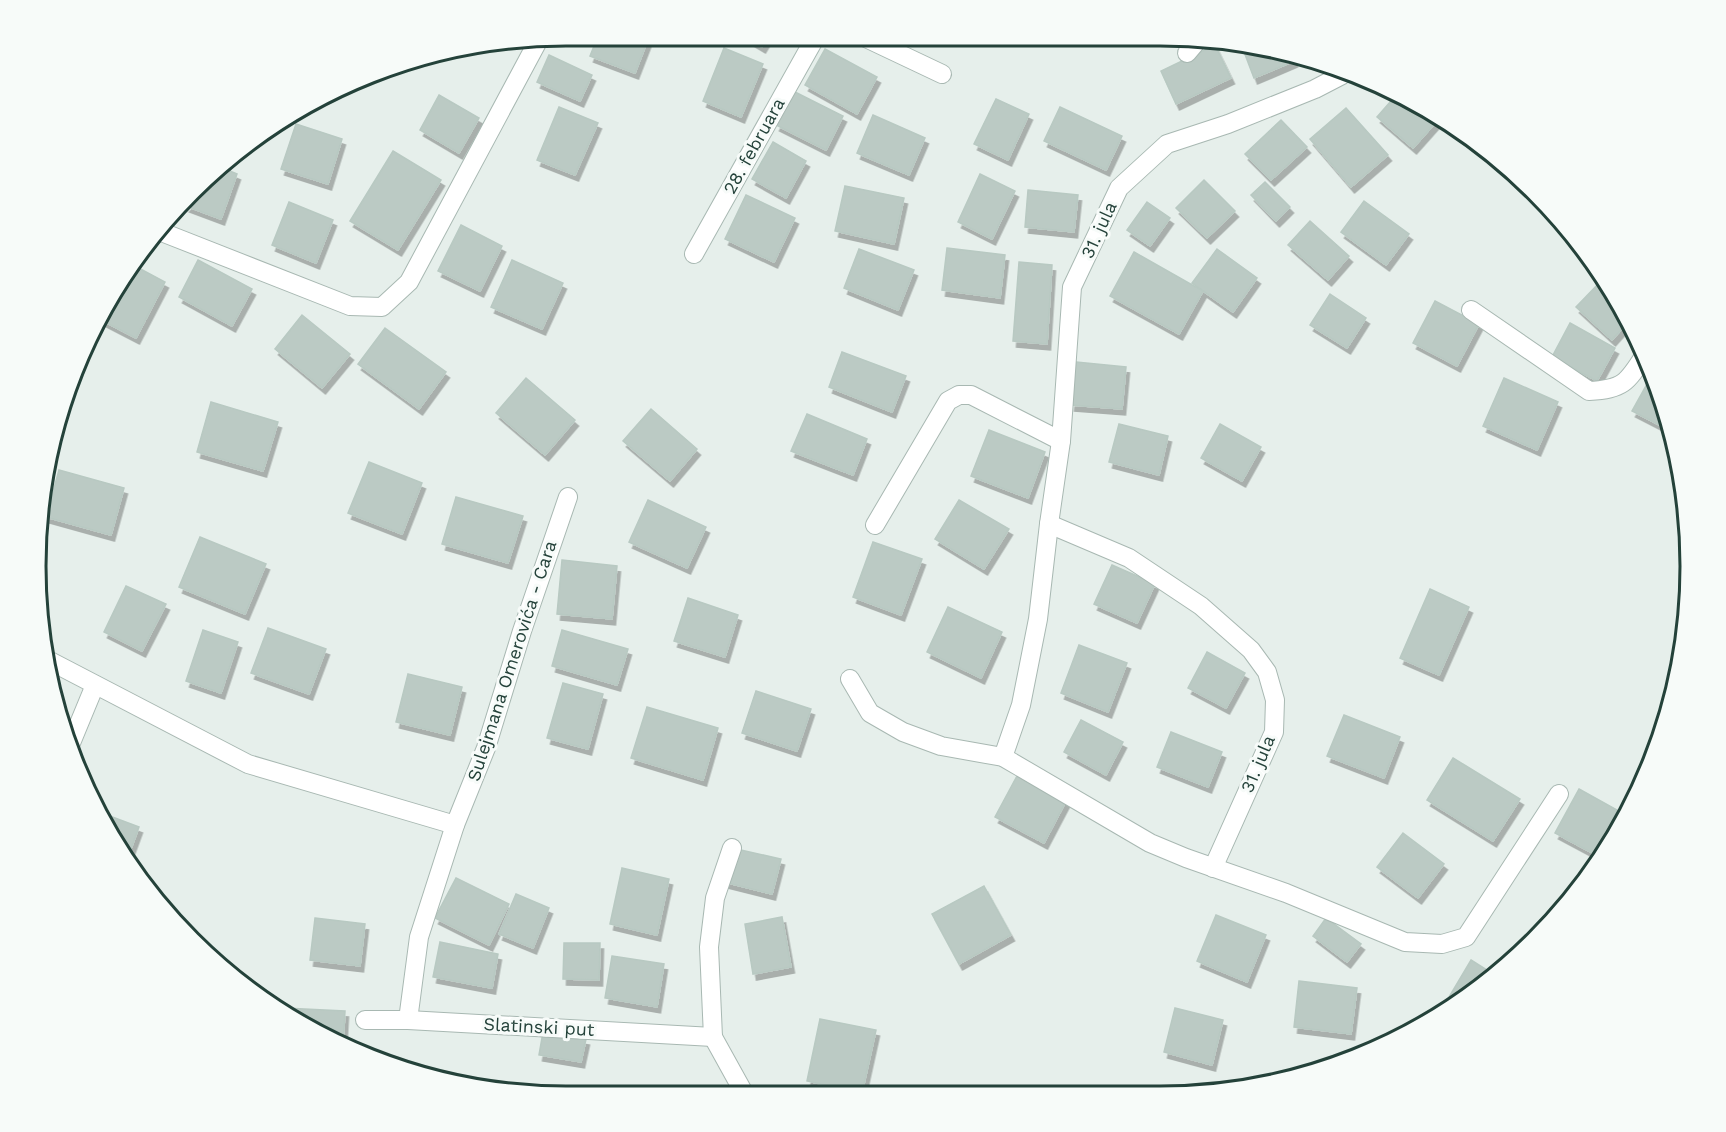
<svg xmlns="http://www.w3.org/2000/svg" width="1726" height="1132" viewBox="0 0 1726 1132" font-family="'Work Sans',sans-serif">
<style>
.building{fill:#bbcac4;stroke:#b8c9c2;stroke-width:1.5;filter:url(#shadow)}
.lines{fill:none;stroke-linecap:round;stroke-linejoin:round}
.minor-casing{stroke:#a8b8b2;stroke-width:20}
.minor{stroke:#fff;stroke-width:18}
.labels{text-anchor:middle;stroke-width:6;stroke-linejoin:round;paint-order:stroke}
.street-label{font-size:18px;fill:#24423a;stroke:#f7fbf9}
.rim{fill:none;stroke:#24423a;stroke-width:3}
</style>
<defs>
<filter id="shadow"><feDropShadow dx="3.5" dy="6" stdDeviation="0" flood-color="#0004"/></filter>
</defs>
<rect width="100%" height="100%" fill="#e6efeb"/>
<g class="building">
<path d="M598,36L649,37L635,73L590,56Z"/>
<path d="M745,37H768L762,47Z"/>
<path d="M1241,44L1294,60V61L1254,78Z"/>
<path d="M1215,45L1231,78L1176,104L1161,71Z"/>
<path d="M724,48L763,64L741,117L703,101Z"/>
<path d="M825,49L877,77L857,114L805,85Z"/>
<path d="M549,55L592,75L580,101L537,82Z"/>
<path d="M793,91L843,116L826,150L776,125Z"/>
<path d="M1398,93L1438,120L1413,148L1377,117Z"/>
<path d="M439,95L479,118L459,153L420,130Z"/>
<path d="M996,99L1029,114L1008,160L974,144Z"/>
<path d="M559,107L598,123L575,175L537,160Z"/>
<path d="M1060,107L1122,136L1106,170L1044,141Z"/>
<path d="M1346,108L1388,155L1351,187L1310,139Z"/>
<path d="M873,115L925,138L909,175L857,153Z"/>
<path d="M1281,120L1307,147L1271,180L1245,154Z"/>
<path d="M296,124L342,139L328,184L281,169Z"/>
<path d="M773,142L806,161L786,198L752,179Z"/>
<path d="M393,151L441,180L398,250L350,221Z"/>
<path d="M225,169L237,174L221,219L186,206Z"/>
<path d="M980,174L1015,191L992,239L958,222Z"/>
<path d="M1204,180L1235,211L1207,238L1176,208Z"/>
<path d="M1265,182L1290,207L1276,221L1251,195Z"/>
<path d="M845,186L904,198L894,244L835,231Z"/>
<path d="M1028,190L1078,195L1074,232L1025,227Z"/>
<path d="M746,195L795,218L774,262L725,239Z"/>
<path d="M1364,201L1409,234L1386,265L1341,232Z"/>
<path d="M289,202L333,220L316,263L272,245Z"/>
<path d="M1147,202L1170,218L1150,246L1127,230Z"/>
<path d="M1310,221L1349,256L1328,280L1288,245Z"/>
<path d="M461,225L502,246L480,291L438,271Z"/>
<path d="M947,248L1005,255L1000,298L942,290Z"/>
<path d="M859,249L914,270L898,310L844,288Z"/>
<path d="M1217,249L1257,278L1233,312L1192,283Z"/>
<path d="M1134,252L1203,291L1179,334L1110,296Z"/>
<path d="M198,260L252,289L232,326L179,297Z"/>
<path d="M512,260L563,283L542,329L491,307Z"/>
<path d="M1019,262L1052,265L1047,344L1013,341Z"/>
<path d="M133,265L165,282L136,338L101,320Z"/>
<path d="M1603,279L1629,321L1612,340L1576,307Z"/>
<path d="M1330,294L1366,318L1347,348L1310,325Z"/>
<path d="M1435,301L1479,324L1457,366L1413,343Z"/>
<path d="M302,315L350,354L322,388L275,349Z"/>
<path d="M1570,323L1615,348L1597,381L1552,357Z"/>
<path d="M385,328L446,372L419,409L358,364Z"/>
<path d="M842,352L906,376L892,412L829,387Z"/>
<path d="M1076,362L1126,367L1122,409L1071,405Z"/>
<path d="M1652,375L1672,429L1673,432L1632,411Z"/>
<path d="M526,378L575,420L545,455L496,413Z"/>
<path d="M1504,378L1558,402L1537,450L1483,426Z"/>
<path d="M211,402L278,422L263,471L197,452Z"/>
<path d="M651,409L697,449L670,481L623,441Z"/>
<path d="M807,414L867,439L853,475L791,451Z"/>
<path d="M1119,424L1168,436L1159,475L1109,462Z"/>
<path d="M1220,424L1261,447L1242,481L1201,458Z"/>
<path d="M989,430L1045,452L1028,498L971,476Z"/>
<path d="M369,462L422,483L402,534L348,513Z"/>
<path d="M59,470L124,488L111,535L46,517Z"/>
<path d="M456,497L523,516L508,563L442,544Z"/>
<path d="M648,500L706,527L687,568L629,542Z"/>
<path d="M959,500L1009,529L984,569L935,539Z"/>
<path d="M200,537L266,564L245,614L179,587Z"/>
<path d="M873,542L922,559L901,615L853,597Z"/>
<path d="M562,560L617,566L612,619L557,614Z"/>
<path d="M1112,565L1155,584L1137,623L1094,604Z"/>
<path d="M126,586L166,604L142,651L104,632Z"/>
<path d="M1430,589L1469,607L1439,675L1400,658Z"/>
<path d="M688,598L738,615L725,657L674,641Z"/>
<path d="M948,607L1002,632L981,678L927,652Z"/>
<path d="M268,628L326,649L309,694L251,673Z"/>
<path d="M203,630L238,642L221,693L186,681Z"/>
<path d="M562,630L628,649L617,685L552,666Z"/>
<path d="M1079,645L1127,663L1108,712L1061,693Z"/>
<path d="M1207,652L1245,673L1226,708L1188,688Z"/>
<path d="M1679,663L1672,693L1665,689Z"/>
<path d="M408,674L462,687L450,735L396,722Z"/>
<path d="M563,683L603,694L588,749L547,738Z"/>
<path d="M756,691L811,709L797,751L742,733Z"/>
<path d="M647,707L718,728L703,780L631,758Z"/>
<path d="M1344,715L1400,737L1384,778L1327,756Z"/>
<path d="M1081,720L1123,742L1106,775L1064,752Z"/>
<path d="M1171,732L1222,752L1208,787L1157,767Z"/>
<path d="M1453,758L1520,799L1493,841L1427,800Z"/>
<path d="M1017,776L1066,801L1044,843L995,817Z"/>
<path d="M1579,789L1626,815L1614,838L1600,857L1555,833Z"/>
<path d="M99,812L139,827L128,857L107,831Z"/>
<path d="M1403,833L1444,864L1418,898L1377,867Z"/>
<path d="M732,848L781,859L772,894L724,882Z"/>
<path d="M622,868L669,879L657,935L610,924Z"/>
<path d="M456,878L509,904L489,945L435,918Z"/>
<path d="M984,886L1011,935L959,964L932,914Z"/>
<path d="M516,894L549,908L533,948L499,934Z"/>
<path d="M1548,913L1555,919L1523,948L1518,943Z"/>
<path d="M1216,915L1266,935L1247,982L1197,961Z"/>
<path d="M782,917L791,967L753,974L745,924Z"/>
<path d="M315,918L365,924L360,966L310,960Z"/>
<path d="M1326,918L1361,944L1347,962L1313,936Z"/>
<path d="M440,942L498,954L492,988L433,977Z"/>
<path d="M564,943H600L599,980L563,979Z"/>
<path d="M612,956L664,964L657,1007L605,998Z"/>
<path d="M1471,960L1495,975L1482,987L1439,1014Z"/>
<path d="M1299,981L1357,988L1351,1034L1294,1027Z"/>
<path d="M284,1008L345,1011L343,1045L332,1041Z"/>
<path d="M1175,1008L1223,1020L1212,1065L1164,1052Z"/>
<path d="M820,1019L876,1030L862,1093L807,1081Z"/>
<path d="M543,1032L586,1039L581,1062L539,1055Z"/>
</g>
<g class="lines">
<defs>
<g id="minor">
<path d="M866,38L942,74"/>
<path d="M1187,53L1198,40"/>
<path d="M159,231L350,306L382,307L409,282L538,41"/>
<path d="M694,254L815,38"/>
<path d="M1471,310L1589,391C1623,389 1627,383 1644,356"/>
<path d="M1049,524L1129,558L1201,606L1251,650L1267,672L1275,700L1274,732L1213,868"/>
<path d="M875,525L948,401L959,395H971L1061,441"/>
<path d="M50,661L248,764L455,825"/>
<path d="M850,679L870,713L903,732L941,746L1003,757L1150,843L1186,858L1286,893L1405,942L1442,944L1466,937L1559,794"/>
<path d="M71,743L95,685"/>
<path d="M1003,757L1021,705L1038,619L1049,524L1061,441L1072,287L1119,188L1167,144L1228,124L1315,89L1342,75"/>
<path d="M732,848L715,898L709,947L713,1037L744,1093"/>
<path d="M365,1020H408L713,1037"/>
<path d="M408,1020L419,937L455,825L486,748L522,631L568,497"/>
</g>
</defs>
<use href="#minor" class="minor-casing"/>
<use href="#minor" class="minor"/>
</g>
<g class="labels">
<g class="street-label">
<text transform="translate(754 146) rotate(-61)" y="6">28. februara</text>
<text transform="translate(1099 230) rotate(-65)" y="6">31. jula</text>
<text transform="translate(512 661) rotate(-72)" y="6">Sulejmana Omerovića - Cara</text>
<text transform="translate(1258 764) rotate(-67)" y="6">31. jula</text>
<text transform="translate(539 1027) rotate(3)" y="6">Slatinski put</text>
</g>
</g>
<path d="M0 0H1726V1132H0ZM566 46H1160A520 520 0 0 1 1680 566V566A520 520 0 0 1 1160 1086H566A520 520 0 0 1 46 566V566A520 520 0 0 1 566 46Z" fill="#f7fbf9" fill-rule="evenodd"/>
<path class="rim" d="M566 46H1160A520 520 0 0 1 1680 566V566A520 520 0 0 1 1160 1086H566A520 520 0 0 1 46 566V566A520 520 0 0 1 566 46Z"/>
</svg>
